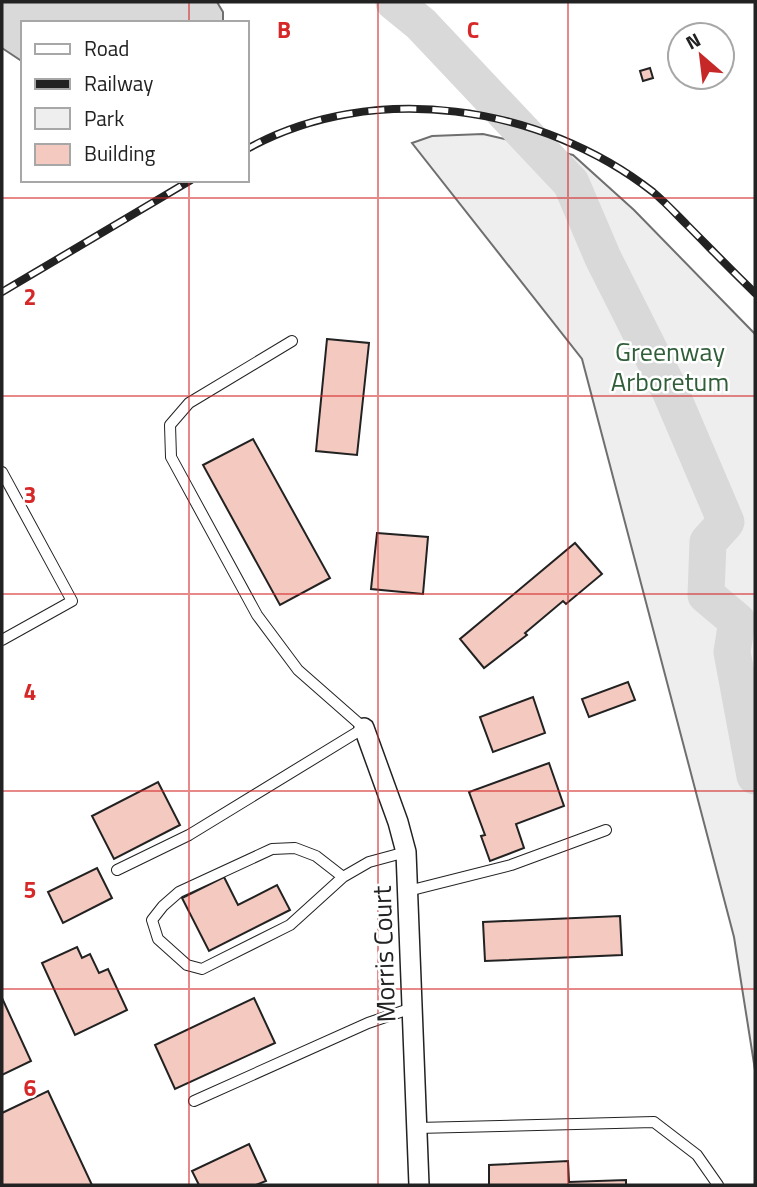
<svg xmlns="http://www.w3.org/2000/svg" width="757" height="1187" viewBox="0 0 757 1187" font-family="'Titillium Web',sans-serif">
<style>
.green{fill:#eee;stroke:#6f6f6f;stroke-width:2}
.water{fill:#d9d9d9;stroke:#6f6f6f;stroke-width:2}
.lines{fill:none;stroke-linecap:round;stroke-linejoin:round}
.river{stroke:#d9d9d9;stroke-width:37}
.building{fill:#f3c9c0;stroke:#222;stroke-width:2}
.service-casing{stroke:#222;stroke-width:12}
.minor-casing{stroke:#222;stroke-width:22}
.service{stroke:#fff;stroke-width:10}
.minor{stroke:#fff;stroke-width:19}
.rail-casing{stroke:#222;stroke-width:8}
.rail{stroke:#fff;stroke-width:5;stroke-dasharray:16;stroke-linecap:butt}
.grid{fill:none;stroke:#d62828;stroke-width:2;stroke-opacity:0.55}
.labels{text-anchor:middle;stroke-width:5;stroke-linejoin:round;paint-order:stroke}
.park-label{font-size:26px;fill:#2f5e38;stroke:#fff}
.street-label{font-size:26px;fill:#222;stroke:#fff}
.grid-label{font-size:23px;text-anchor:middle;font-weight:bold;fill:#d62828;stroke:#fff;stroke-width:5;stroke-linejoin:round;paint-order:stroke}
</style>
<rect width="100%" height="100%" fill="#fff"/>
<path class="green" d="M483,134L573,155L634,210L755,334V1070L734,937L582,359L412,143L432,136Z"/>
<path class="water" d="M2,2H217L223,12V23H23V62L2,48Z"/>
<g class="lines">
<path class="river" d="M394,2L421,24L571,183L603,258L671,393L726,522L708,542L706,595L737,621L732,652L755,776"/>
</g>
<g class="building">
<path d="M650,68L653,78L643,81L640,71Z"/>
<path d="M327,339L369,343L357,455L316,451Z"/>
<path d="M253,439L330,578L280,605L203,465Z"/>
<path d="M377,533L428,537L423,594L371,589Z"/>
<path d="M575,543L602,574L566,604L563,601L525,633L527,635L484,668L460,639Z"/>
<path d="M628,682L635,700L589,717L582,699Z"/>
<path d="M533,697L545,733L493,752L480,717Z"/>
<path d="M549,763L564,806L516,824L524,848L490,861L481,836L485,835L469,792Z"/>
<path d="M158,782L180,825L114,859L92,816Z"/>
<path d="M97,868L112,898L63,923L48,892Z"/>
<path d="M224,877L238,905L277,885L290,910L209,951L182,898Z"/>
<path d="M620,916L622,955L485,961L483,922Z"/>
<path d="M77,947L82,958L90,954L99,973L108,969L127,1010L75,1035L42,963Z"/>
<path d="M2,998L31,1061L2,1075Z"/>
<path d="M254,998L275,1043L175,1089L155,1045Z"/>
<path d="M48,1091L92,1185H2V1113Z"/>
<path d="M249,1144L266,1181L256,1185H199L192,1171Z"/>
<path d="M568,1161L569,1182L626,1180V1185H489V1165Z"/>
</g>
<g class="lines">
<defs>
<g id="service">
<path d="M2,472L72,601L2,640"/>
<path d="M117,870L189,835L364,728L298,670L257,615L171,457L170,425L189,403L292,341"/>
<path d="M343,877L316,856L295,848L272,849L179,892L163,906L152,920L158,939L187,965L202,969L290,925L343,877L369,862L406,852"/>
<path d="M408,891L511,865L606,830"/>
<path d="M194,1101L368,1023L412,1008"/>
<path d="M417,1128L654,1122L697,1155L718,1185"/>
</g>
<path id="minor" d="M364,728L398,822L406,852L419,1185"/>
</defs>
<use href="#service" class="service-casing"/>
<use href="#minor" class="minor-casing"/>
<use href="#service" class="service"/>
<use href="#minor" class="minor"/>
<defs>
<g id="rail">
<path d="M247,149C373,79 542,105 653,192C665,202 676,214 687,225C710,248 732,271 755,293"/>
<path d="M2,292L191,180"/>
</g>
</defs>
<use href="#rail" class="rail-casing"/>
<use href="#rail" class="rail"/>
</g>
<path class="grid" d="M189,2V23M378,2V1185M568,2V1185M189,180V1185M2,198H755M2,396H755M2,594H755M2,791H755M2,989H755"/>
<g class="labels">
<g class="park-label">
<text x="670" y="361">Greenway<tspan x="670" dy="30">Arboretum</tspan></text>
</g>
<g class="street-label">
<text transform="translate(384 954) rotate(-92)" y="9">Morris Court</text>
</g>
</g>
<g class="grid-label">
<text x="284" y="38">B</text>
<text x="473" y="38">C</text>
<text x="30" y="305">2</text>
<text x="30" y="503">3</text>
<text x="30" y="700">4</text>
<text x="30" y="898">5</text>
<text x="30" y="1096">6</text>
</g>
<rect width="757" height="1187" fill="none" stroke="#222222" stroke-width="7"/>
<rect x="21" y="21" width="228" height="161" fill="#ffffff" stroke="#a7a7a7" stroke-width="2"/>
<rect x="35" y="44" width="35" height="10" fill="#ffffff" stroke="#a7a7a7" stroke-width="2"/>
<text x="84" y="56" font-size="21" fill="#222222">Road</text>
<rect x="35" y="79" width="35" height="10" fill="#222222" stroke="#a7a7a7" stroke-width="2"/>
<text x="84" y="91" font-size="21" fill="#222222">Railway</text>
<rect x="35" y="108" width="35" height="21" fill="#eeeeee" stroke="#a7a7a7" stroke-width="2"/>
<text x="84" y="126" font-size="21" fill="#222222">Park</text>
<rect x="35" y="144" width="35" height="21" fill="#f3c9c0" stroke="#a7a7a7" stroke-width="2"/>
<text x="84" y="161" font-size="21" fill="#222222">Building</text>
<g transform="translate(701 56) rotate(332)"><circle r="33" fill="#ffffff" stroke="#a7a7a7" stroke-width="2"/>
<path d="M0-5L12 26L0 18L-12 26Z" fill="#c62828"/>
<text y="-10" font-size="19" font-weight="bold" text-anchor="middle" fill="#222222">N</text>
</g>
</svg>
